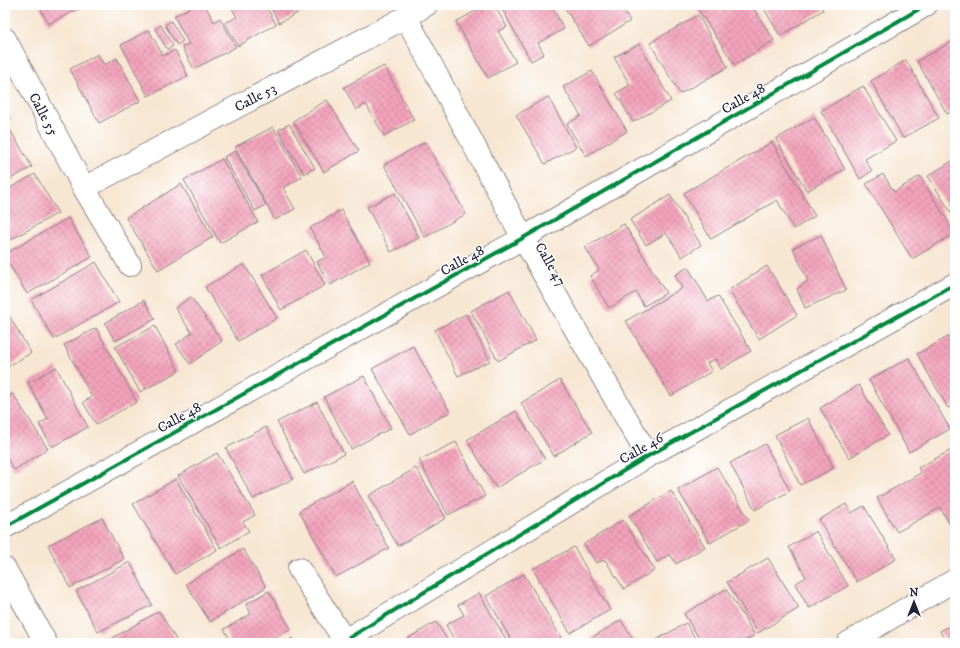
<svg xmlns="http://www.w3.org/2000/svg" width="960" height="648" viewBox="0 0 960 648" font-family="'IM FELL DW Pica',serif">
<style>
.building{fill:url(#building-cross-hatch)}
.lines{fill:none;stroke-linecap:round;stroke-linejoin:round}
.street-casing{stroke:#8c8486;stroke-width:24}
.street{stroke:#fff;stroke-width:22}
.cycleway-casing{stroke:#fff;stroke-width:6}
.cycleway{stroke:#00873e;stroke-width:4}
.labels{text-anchor:middle;stroke-width:3;stroke-linejoin:round;paint-order:stroke}
.street-label{font-size:14px;fill:#22223b;stroke:#fff}
</style>
<defs>
<pattern id="building-cross-hatch" width="8" height="8" patternUnits="userSpaceOnUse"><rect width="8" height="8" fill="#f3a3bb"/><path d="M0 0l8 8M0 8l8-8" fill="none" stroke="#d08ca2"/></pattern>
</defs>
<rect width="100%" height="100%" fill="#fff"/>
<filter id="ink" filterUnits="userSpaceOnUse"><feTurbulence type="fractalNoise" baseFrequency=".025" numOctaves="2"/><feDisplacementMap in="SourceGraphic" scale="8" xChannelSelector="R" yChannelSelector="G"/><feConvolveMatrix kernelMatrix="1 2 1 2 8 2 1 2 1" color-interpolation-filters="sRGB"/></filter>
<filter id="wash" filterUnits="userSpaceOnUse"><feTurbulence type="fractalNoise" baseFrequency=".012" numOctaves="4" result="noise"/><feDisplacementMap in="SourceGraphic" scale="16" xChannelSelector="R" yChannelSelector="G"/><feGaussianBlur stdDeviation="0.9" result="paint"/><feColorMatrix in="noise" values="0 0 0 0 0 0 0 0 0 0 0 0 0 0 0 0 0 1.4 0 .05"/><feComposite in="paint" operator="in"/></filter>
<g filter="url(#wash)">
<rect width="100%" height="100%" fill="#f7e6d2"/>
<g id="blocks">
<g class="building">
<path d="M39,5H86L48,24Z"/>
<path d="M195,5H205L214,22L220,18L236,47L194,69L182,47L189,44L174,16Z"/>
<path d="M230,5H265L276,24L238,46L225,23L237,17Z"/>
<path d="M269,5H312L279,23Z"/>
<path d="M486,5H494L507,27L498,31L516,62L488,78L456,22Z"/>
<path d="M500,5H551L564,29L538,43L544,54L531,61Z"/>
<path d="M563,5H620L630,21L589,46Z"/>
<path d="M695,5H751L774,40L735,65Z"/>
<path d="M762,5H820L823,10L780,36Z"/>
<path d="M698,15L728,67L680,94L650,43Z"/>
<path d="M171,21L183,41L177,45L165,25Z"/>
<path d="M161,25L173,46L167,49L155,29Z"/>
<path d="M149,30L163,56L175,50L188,76L148,96L121,45Z"/>
<path d="M955,40V109L947,114L917,61Z"/>
<path d="M639,44L671,101L633,122L616,93L630,85L614,57Z"/>
<path d="M98,54L104,65L117,58L140,101L99,123L70,69Z"/>
<path d="M906,60L939,118L903,138L871,81Z"/>
<path d="M384,66L414,120L384,136L366,104L356,110L344,87Z"/>
<path d="M592,71L627,131L586,156L567,124L581,116L563,87Z"/>
<path d="M863,86L896,141L865,159L872,171L860,179L821,111Z"/>
<path d="M548,97L576,147L545,164L516,115Z"/>
<path d="M327,100L359,151L324,172L293,121Z"/>
<path d="M5,109L11,119L5,122Z"/>
<path d="M814,117L845,169L807,191L776,139Z"/>
<path d="M289,124L315,168L304,174L278,130Z"/>
<path d="M273,127L302,177L283,188L295,209L275,220L235,147Z"/>
<path d="M9,128L32,167L5,182V130Z"/>
<path d="M425,142L466,214L425,237L384,165Z"/>
<path d="M772,142L815,216L794,229L777,200L711,239L684,193Z"/>
<path d="M235,151L266,205L255,211L224,157Z"/>
<path d="M222,159L258,222L220,243L184,180Z"/>
<path d="M955,159V219L928,176Z"/>
<path d="M35,174L58,213L5,243V191Z"/>
<path d="M883,174L894,192L920,176L955,233L912,259L866,184Z"/>
<path d="M181,184L213,237L158,270L126,218Z"/>
<path d="M395,193L419,238L391,252L367,207Z"/>
<path d="M670,195L701,245L682,257L666,233L646,245L630,220Z"/>
<path d="M341,210L370,262L330,285L317,262L326,257L310,228Z"/>
<path d="M68,218L92,257L27,294L5,257V254Z"/>
<path d="M624,224L666,293L644,306L636,292L609,308L590,276L599,270L585,247Z"/>
<path d="M821,235L846,290L805,308L797,289L808,281L793,248Z"/>
<path d="M306,250L325,285L281,310L262,275Z"/>
<path d="M96,262L119,302L54,339L31,300Z"/>
<path d="M244,264L277,318L238,341L205,287Z"/>
<path d="M767,266L797,315L759,339L729,290Z"/>
<path d="M688,267L708,301L718,296L751,351L721,369L715,359L707,363L712,371L671,396L626,321L682,288L675,275Z"/>
<path d="M509,290L536,340L498,361L471,311Z"/>
<path d="M191,297L222,341L190,364L176,344L192,333L175,308Z"/>
<path d="M144,300L155,319L115,341L105,323Z"/>
<path d="M8,314L31,353L5,368V315Z"/>
<path d="M466,314L490,361L458,376L435,330Z"/>
<path d="M155,326L179,371L140,392L115,347Z"/>
<path d="M96,328L137,402L96,424L83,402L92,397L64,345Z"/>
<path d="M955,333V404L948,408L917,354Z"/>
<path d="M413,346L450,412L410,434L372,369Z"/>
<path d="M909,358L950,429L909,452L869,380Z"/>
<path d="M56,367L88,427L52,447L39,424L48,419L28,383Z"/>
<path d="M364,376L391,428L351,449L324,397Z"/>
<path d="M560,380L592,432L554,456L521,403Z"/>
<path d="M859,385L888,435L849,458L820,408Z"/>
<path d="M13,394L48,449L14,470L5,455V399Z"/>
<path d="M317,402L344,454L304,474L277,422Z"/>
<path d="M516,411L545,459L496,488L467,440Z"/>
<path d="M808,418L834,468L800,485L775,435Z"/>
<path d="M266,427L293,479L253,499L226,448Z"/>
<path d="M456,442L485,496L448,515L419,460Z"/>
<path d="M765,444L790,491L755,510L730,463Z"/>
<path d="M955,448V524L951,526L940,508L897,532L877,498L921,473L918,468Z"/>
<path d="M217,453L255,515L243,522L249,531L221,548L178,476Z"/>
<path d="M717,467L749,520L710,543L678,490Z"/>
<path d="M416,468L446,518L398,546L368,496Z"/>
<path d="M176,479L217,550L175,574L133,504Z"/>
<path d="M352,481L389,548L336,577L299,511Z"/>
<path d="M671,491L705,547L676,564L670,554L657,562L629,516Z"/>
<path d="M846,504L851,513L864,506L896,559L857,582L819,520Z"/>
<path d="M102,518L124,559L70,588L48,545Z"/>
<path d="M623,520L655,570L624,589L605,560L596,563L584,544Z"/>
<path d="M816,531L848,586L809,608L795,584L806,577L789,547Z"/>
<path d="M574,547L610,610L570,633L533,569Z"/>
<path d="M243,549L266,587L210,622L186,584Z"/>
<path d="M768,558L799,608L758,633L727,582Z"/>
<path d="M130,562L152,605L98,632L76,591Z"/>
<path d="M524,574L564,643H513L486,596Z"/>
<path d="M726,589L755,635L741,643H702L684,614Z"/>
<path d="M269,591L291,629L267,643H232L224,629L251,614L246,604Z"/>
<path d="M479,593L508,643H456L446,625L464,615L458,605Z"/>
<path d="M159,611L178,643H104Z"/>
<path d="M621,620L635,643H583Z"/>
<path d="M436,622L449,643H400Z"/>
<path d="M686,623L698,643H657L656,640Z"/>
<path d="M955,623V643H946L940,631Z"/>
<path d="M23,638L26,643H14Z"/>
<path d="M292,638L295,643H284Z"/>
</g>
</g>
</g>
<g filter="url(#ink)">
<use href="#blocks" fill-opacity="0" stroke="#8c8486" stroke-width="1"/>
<g class="lines">
<defs>
<g id="street">
<path d="M406,17L523,238L648,456"/>
<path d="M5,39L84,188L130,265"/>
<path d="M84,188L406,17L426,5"/>
<path d="M5,527L523,238L926,5"/>
<path d="M5,569L46,643"/>
<path d="M299,569L346,643"/>
<path d="M344,641L648,456L955,284"/>
<path d="M848,643L955,580"/>
</g>
</defs>
<use href="#street" class="street-casing"/>
<use href="#street" class="street"/>
<defs>
<g id="cycleway">
<path d="M5,527L523,238L926,5"/>
<path d="M346,643L344,641L648,456L955,284"/>
</g>
</defs>
<use href="#cycleway" class="cycleway-casing"/>
<use href="#cycleway" class="cycleway"/>
</g>
</g>
<g class="labels">
<g class="street-label">
<text transform="translate(255 97) rotate(-28)" y="5">Calle 53</text>
<text transform="translate(743 98) rotate(-30)" y="5">Calle 48</text>
<text transform="translate(44 114) rotate(62)" y="5">Calle 55</text>
<text transform="translate(462 260) rotate(-29)" y="5">Calle 48</text>
<text transform="translate(551 264) rotate(60)" y="5">Calle 47</text>
<text transform="translate(179 417) rotate(-29)" y="5">Calle 48</text>
<text transform="translate(641 448) rotate(-30)" y="5">Calle 46</text>
</g>
</g>
<rect width="960" height="648" fill="none" stroke="#fff" stroke-width="20"/>
<g transform="translate(914 602)" stroke="#ffffff" stroke-width="3" paint-order="stroke">
<path d="M0-3L7 15L0 10L-7 15Z" fill="#22223b"/>
<text y="-6" font-size="11" font-weight="bold" text-anchor="middle" fill="#22223b">N</text>
</g>
</svg>
